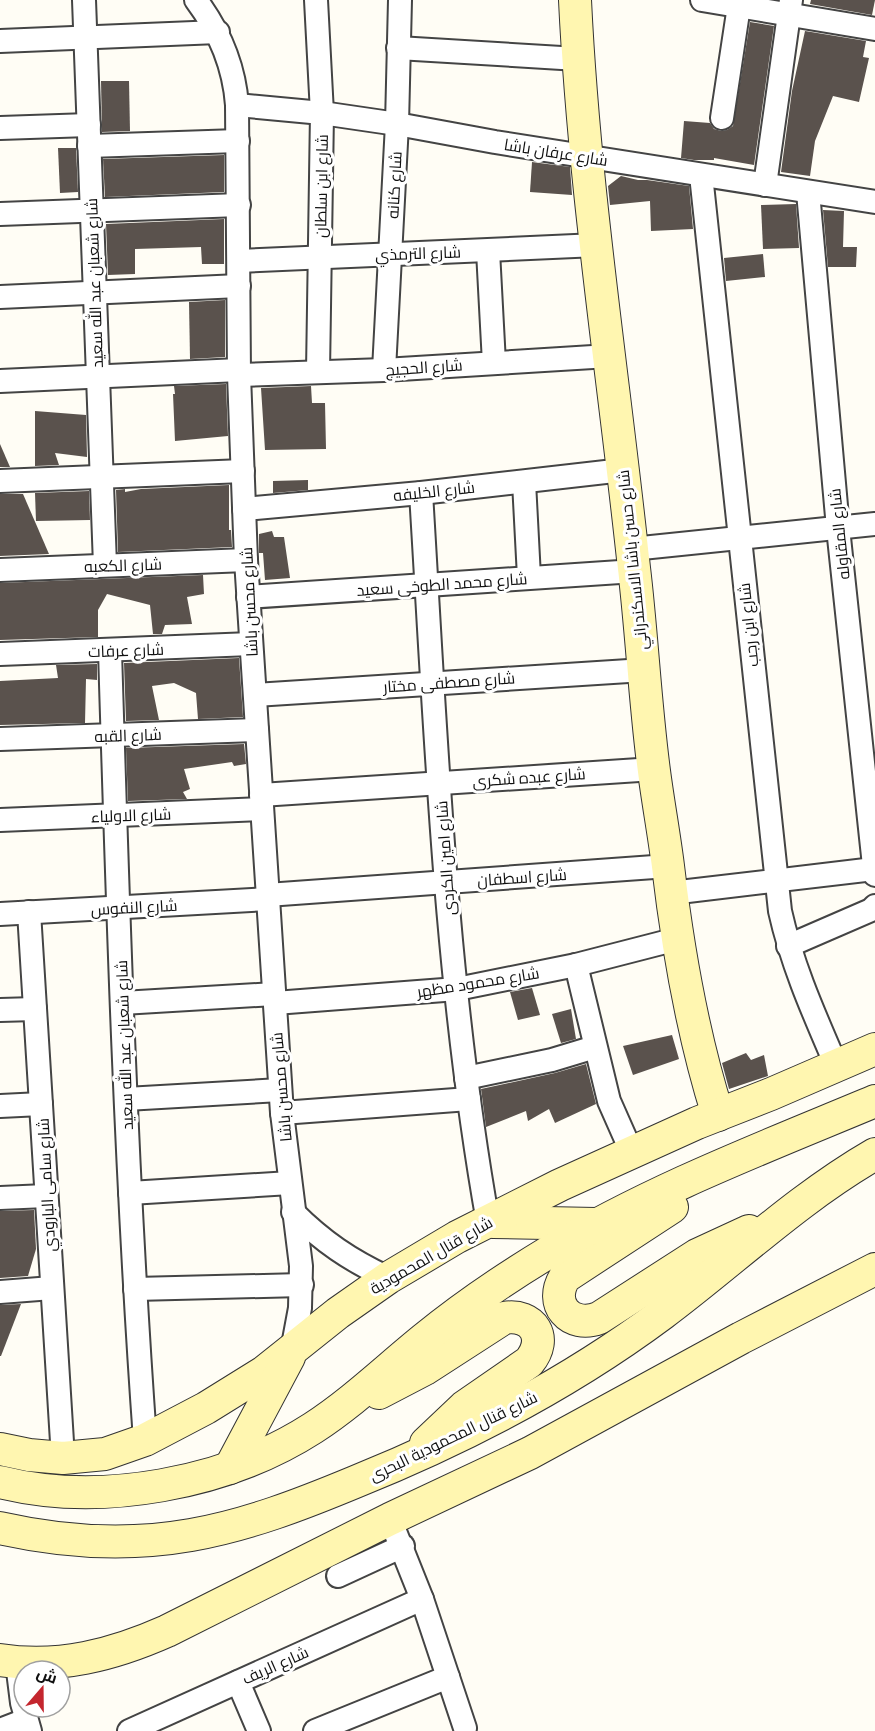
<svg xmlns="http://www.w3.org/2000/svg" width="875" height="1731" viewBox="0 0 875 1731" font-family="'Source Serif 4',Cairo,serif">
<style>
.building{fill:#5a524d}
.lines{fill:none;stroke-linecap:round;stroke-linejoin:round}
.street-casing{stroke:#444;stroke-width:26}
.secondary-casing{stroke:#333;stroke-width:34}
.street{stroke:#fff;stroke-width:22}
.secondary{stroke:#fff6b0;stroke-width:32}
.labels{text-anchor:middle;stroke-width:6;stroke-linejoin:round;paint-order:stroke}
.street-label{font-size:16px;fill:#111;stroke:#fff}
</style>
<rect width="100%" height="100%" fill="#fffdf5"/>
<g class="building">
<path d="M811,0H875L872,15L810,4Z"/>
<path d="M750,22L774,26L754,165L714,158V160H694L681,158L684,121L710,123L714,129L721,131L727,130L733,126Z"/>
<path d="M805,31L866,41L863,57L869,58L859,102L833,96L815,141L810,176L781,172L792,91Z"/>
<path d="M101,81H129L130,131L102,132Z"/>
<path d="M58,148H76L78,192L60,193Z"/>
<path d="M224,155V192L105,197L103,159Z"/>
<path d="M532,162L570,167L572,195L530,192Z"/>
<path d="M621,176L638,180H647L689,186L693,229L651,231L650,201L610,205L608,186Z"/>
<path d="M796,204L799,248L763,249L761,205Z"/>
<path d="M823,210L844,211L843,247H857L856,267H828Z"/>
<path d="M224,219V264H202L201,247L135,249V274L108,275L106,224Z"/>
<path d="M763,254L765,277L726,281L724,258Z"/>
<path d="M225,300V357L190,359L189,302Z"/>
<path d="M226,384L228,436L175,441L173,394H175L174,386Z"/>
<path d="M311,386L312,403H325L326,449L265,450L261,388Z"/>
<path d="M35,411L86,415L87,457L55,453L59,465L35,466Z"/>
<path d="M0,444L10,467H0Z"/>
<path d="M308,480V490L273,493V481Z"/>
<path d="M229,485V530H231L232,547L118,552L116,490L125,489V492L141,489Z"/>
<path d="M89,491L90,520L36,521L35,493Z"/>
<path d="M0,494H23L49,554L0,556Z"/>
<path d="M272,531L274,537H284L290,578L265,580L263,553H259V534Z"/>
<path d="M203,575L204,594L187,597L192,624L165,625L162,634H153L150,605L107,594L98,610V637L0,640V583Z"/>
<path d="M239,658L243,717L198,719L196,693L174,683L152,686L159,720L126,721L124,663Z"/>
<path d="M97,664V680L86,679L85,723L0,725V681L58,678L56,665Z"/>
<path d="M244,744L246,764L234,766L232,762L184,769L190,789L183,792L187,799L128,801L126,748Z"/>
<path d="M532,988L540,1015L518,1020L510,992Z"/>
<path d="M571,1009L576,1039L561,1043L552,1014Z"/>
<path d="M672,1035L679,1059L633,1075L623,1046Z"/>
<path d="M746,1053L751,1060L764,1055L768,1076L729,1089L722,1063Z"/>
<path d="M586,1064L596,1104L555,1123L549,1109L528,1121L526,1111L486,1127L481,1089L555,1073Z"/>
<path d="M34,1210L36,1249L28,1276L0,1278V1211Z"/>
<path d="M21,1304L1,1356H0V1305Z"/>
</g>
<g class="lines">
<defs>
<g id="street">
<path d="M84,0L105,565"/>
<path d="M196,0C220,32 234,65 237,105L239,375L246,560L282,1113L301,1266L300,1308L292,1351"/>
<path d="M316,0L322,113L318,372"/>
<path d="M702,0L875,29"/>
<path d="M0,41L218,32"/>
<path d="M398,48L578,59"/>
<path d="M237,105L322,113L397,124L495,142L875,202"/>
<path d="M722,118L739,6"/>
<path d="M0,128L89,125"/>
<path d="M89,146L238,141"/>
<path d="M701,175L780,911C792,965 814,1014 836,1065"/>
<path d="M765,185L791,0"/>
<path d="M808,192L838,528L875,875"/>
<path d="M0,214L239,205"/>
<path d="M488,251L494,363"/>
<path d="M239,261L597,245"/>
<path d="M0,297L239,286"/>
<path d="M384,370L397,124L400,0"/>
<path d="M239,375L384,370L609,356"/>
<path d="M0,381L239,370"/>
<path d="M0,481L243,471"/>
<path d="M524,482L529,577"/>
<path d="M421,493C436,736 445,981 488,1222"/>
<path d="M244,509L421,493L623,470"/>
<path d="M632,549L875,524"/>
<path d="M0,570L246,560"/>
<path d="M248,597L635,571"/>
<path d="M110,651C118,914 126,1177 145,1440"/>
<path d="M0,654L251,644"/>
<path d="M255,695L644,670"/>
<path d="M0,739L257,730"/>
<path d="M261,795L654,769"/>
<path d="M0,820L262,809"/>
<path d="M671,893L874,869"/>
<path d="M267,895L668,866"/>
<path d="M29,912L63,1458"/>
<path d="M0,914L268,899"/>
<path d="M788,946L871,910L875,906"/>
<path d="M576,965L609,1101L632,1153"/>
<path d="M122,1003L274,994"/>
<path d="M275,1003L457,989L576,965L677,939"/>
<path d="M0,1010L35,1009"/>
<path d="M466,1078L552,1060L595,1047"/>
<path d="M126,1099L280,1090"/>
<path d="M0,1106L41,1104"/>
<path d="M282,1113L469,1099"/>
<path d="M130,1193L290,1183"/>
<path d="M0,1198L46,1196"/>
<path d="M293,1212C323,1242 350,1260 388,1278"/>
<path d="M135,1289L302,1285"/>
<path d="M0,1292L52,1288"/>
<path d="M390,1519L422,1599L465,1728"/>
<path d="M338,1576L403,1546"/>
<path d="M17,1663L22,1703L30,1731"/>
<path d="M238,1682L259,1731"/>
<path d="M0,1730L26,1720"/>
<path d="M129,1731L422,1599"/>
<path d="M315,1731L448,1677"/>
</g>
<g id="secondary">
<path d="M575,0C584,190 614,379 634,568C642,635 645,703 654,771C658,802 664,834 668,866C678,951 692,1033 718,1115"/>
<path d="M672,1207L565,1277C548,1304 570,1329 599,1318L697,1255L749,1231"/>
<path d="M493,1222L596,1224"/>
<path d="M379,1393L425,1369L504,1318C533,1313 549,1338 529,1362L464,1407L426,1443"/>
<path d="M0,1449L29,1455L63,1458L105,1454L145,1440L206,1408L264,1372L338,1313L388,1278L457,1237L560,1185L697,1123L771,1094L875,1049"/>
<path d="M230,1468L289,1357"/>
<path d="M0,1482C100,1507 226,1484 313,1428C353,1402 387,1369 424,1339C463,1307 506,1278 549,1252C652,1190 765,1147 875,1101"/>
<path d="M0,1528C62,1542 128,1546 191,1535C248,1525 302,1504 355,1482C464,1438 568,1384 662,1314C733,1261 797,1199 875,1154"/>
<path d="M0,1660C59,1669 113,1655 167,1631L390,1519L530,1453L741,1338L875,1269"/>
</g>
</defs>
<use href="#street" class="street-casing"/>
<use href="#secondary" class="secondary-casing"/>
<use href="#street" class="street"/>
<use href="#secondary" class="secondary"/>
</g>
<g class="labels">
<g class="street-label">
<text transform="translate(556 152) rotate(9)" y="6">شارع عرفان باشا</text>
<text transform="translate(394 185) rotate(-87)" y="6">شارع كنانه</text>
<text transform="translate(321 186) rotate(-89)" y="6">شارع ابن سلطان</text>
<text transform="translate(418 253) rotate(-2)" y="6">شارع الترمذي</text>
<text transform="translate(94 283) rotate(-92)" y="6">شارع شعبان عبد الله سعيد</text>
<text transform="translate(424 367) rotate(-4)" y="6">شارع الحجيج</text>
<text transform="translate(434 491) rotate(-6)" y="6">شارع الخليفه</text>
<text transform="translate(839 534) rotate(-96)" y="6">شارع المقاوله</text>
<text transform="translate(632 560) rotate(-96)" y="6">شارع حسن باشا الاسكندراني</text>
<text transform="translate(123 565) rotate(-2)" y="6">شارع الكعبه</text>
<text transform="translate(442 584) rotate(-4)" y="6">شارع محمد الطوخى سعيد</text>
<text transform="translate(249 602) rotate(-93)" y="6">شارع محسن باشا</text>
<text transform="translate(748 625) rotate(-96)" y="6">شارع ابن رجب</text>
<text transform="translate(126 650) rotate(-2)" y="6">شارع عرفات</text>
<text transform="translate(449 682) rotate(-4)" y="6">شارع مصطفى مختار</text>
<text transform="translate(128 735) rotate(-2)" y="6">شارع القبه</text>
<text transform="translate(529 777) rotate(-4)" y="6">شارع عبده شكرى</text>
<text transform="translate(131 815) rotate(-2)" y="6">شارع الاولياء</text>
<text transform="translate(445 858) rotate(-94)" y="6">شارع امين الكردى</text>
<text transform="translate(522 877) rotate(-4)" y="6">شارع اسطفان</text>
<text transform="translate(134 907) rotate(-3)" y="6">شارع النفوس</text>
<text transform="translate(478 982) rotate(-9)" y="6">شارع محمود مظهر</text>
<text transform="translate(124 1045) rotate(-92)" y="6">شارع شعبان عبد الله سعيد</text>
<text transform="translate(281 1087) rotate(-95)" y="6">شارع محسن باشا</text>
<text transform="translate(46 1185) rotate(-93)" y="6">شارع سامى البارودي</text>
<text transform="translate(431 1255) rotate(-30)" y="6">شارع قنال المحمودية</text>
<text transform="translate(453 1436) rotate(-26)" y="6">شارع قنال المحمودية البحرى</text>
<text transform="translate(275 1665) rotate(-24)" y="6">شارع الريف</text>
</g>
</g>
<g transform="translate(42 1689) rotate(20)"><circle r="28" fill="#ffffff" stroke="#a0a0a0" stroke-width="1.5"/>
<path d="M0-4.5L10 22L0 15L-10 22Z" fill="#c4262e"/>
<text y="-9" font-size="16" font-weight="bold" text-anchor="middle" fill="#111111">ش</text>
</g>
</svg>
